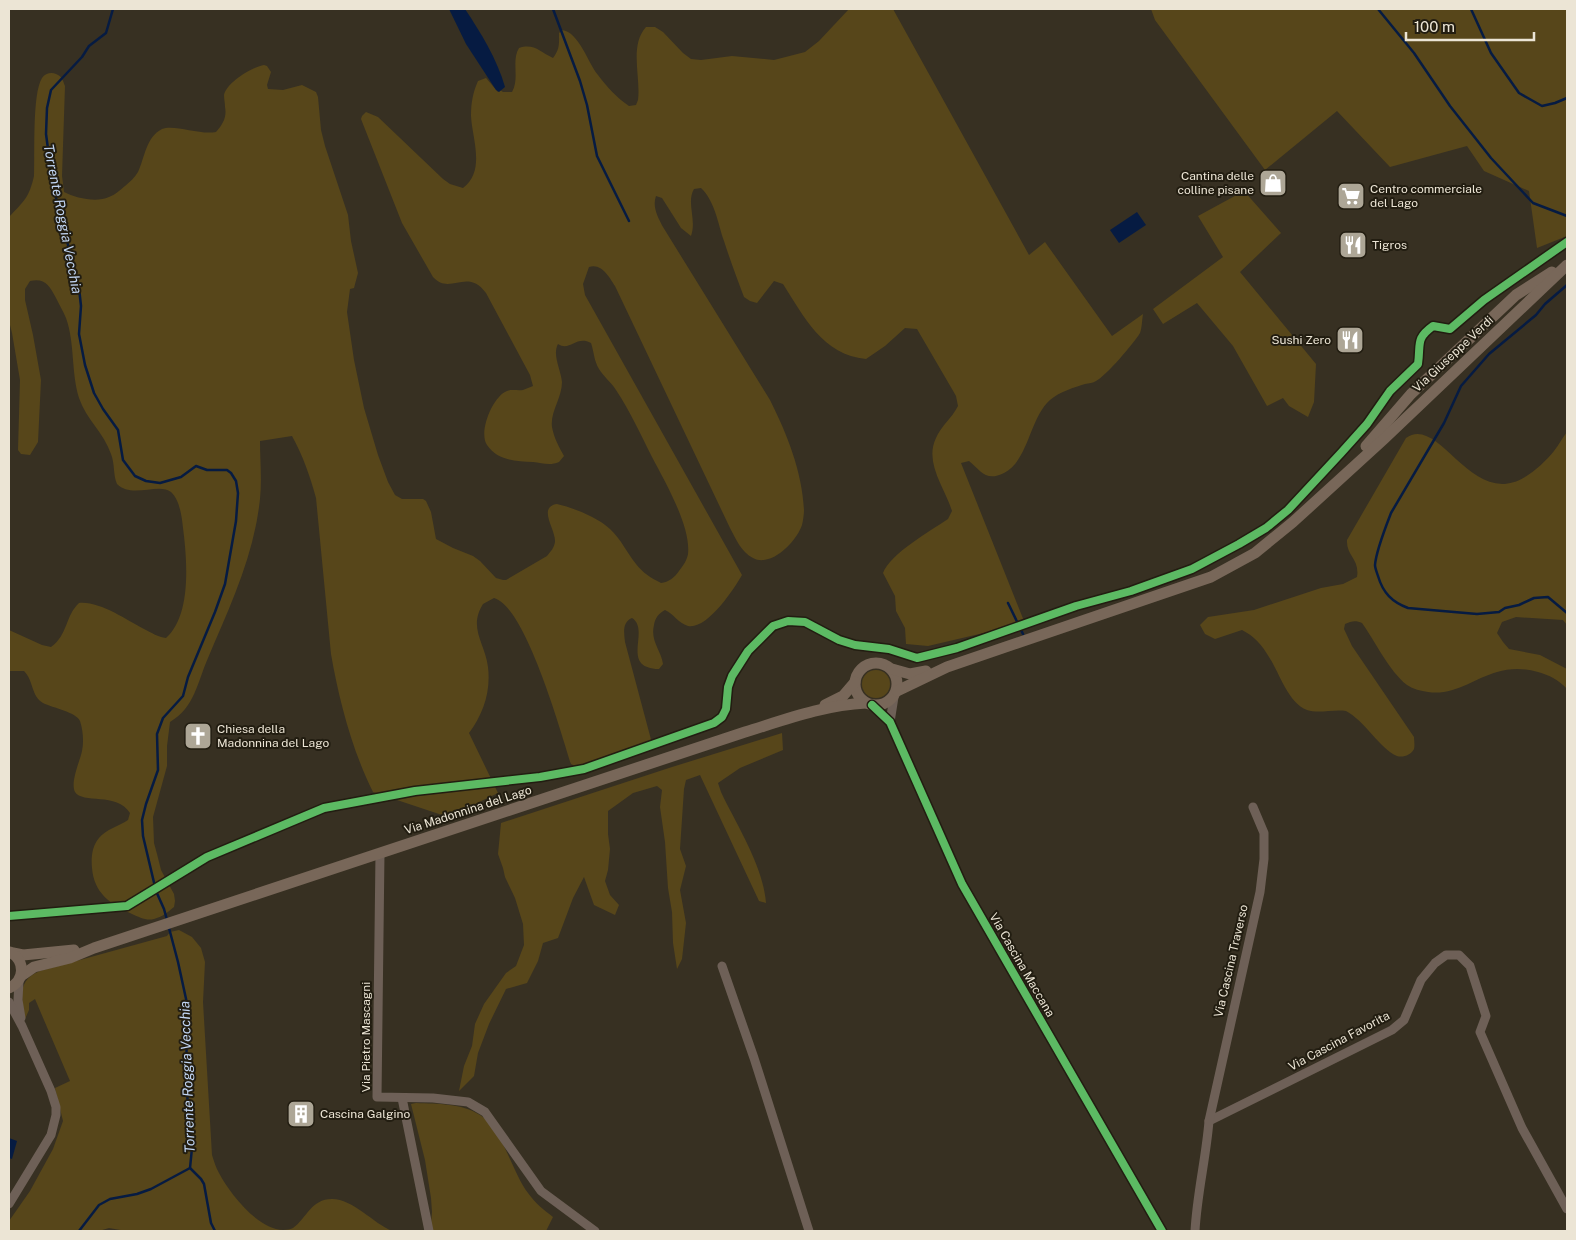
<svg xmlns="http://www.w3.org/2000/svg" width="1576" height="1240" viewBox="0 0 1576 1240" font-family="'Public Sans',sans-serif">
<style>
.green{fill:#57461a}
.water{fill:#061b42}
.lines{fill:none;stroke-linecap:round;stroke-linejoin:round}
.stream{stroke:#061b42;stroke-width:2.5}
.minor{stroke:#6e6057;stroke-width:9}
.major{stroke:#786759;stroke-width:11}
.cycleway-casing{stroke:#221d11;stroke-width:11}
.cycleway{stroke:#5cba63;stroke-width:8}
.labels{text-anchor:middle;stroke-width:4;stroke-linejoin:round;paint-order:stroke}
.poi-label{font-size:12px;fill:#ece5d5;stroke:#221d11;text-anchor:start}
.street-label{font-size:12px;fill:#ece5d5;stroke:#221d11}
.water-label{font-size:14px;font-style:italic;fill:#c1d5f3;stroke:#221d11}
</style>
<rect width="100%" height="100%" fill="#373022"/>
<g class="green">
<path d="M849,9H893L1029,255L1045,242L1112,336L1143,314C1142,320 1142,328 1140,333C1134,343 1106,376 1096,381C1093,383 1089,383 1085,384C1075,387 1059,392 1050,400C1029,419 1029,460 1004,473C986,482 981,471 969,461L961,463L1024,621L1005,628L928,646L906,644L905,628L896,611L895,596L883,573C891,553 929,532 948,519L952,511C945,488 924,463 936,438C941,426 952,418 958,406L956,396L952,389L917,329L905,328L885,346L866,359C823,355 804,317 783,284L774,281L757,303L750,301L744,297C737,278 730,260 724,241C718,224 715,201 701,188L694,189C686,203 697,220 691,236L681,228L662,198L656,196C652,207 658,217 663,227L770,400C787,434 802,471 804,510C804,514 803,521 802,525C797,541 771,568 753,558C741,552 736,539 730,528L615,286C609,277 602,263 589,267L583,284L585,295L742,575C734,589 707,630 688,626C678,623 674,614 665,610C659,613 655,618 654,625C650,641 661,650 663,664L659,669C619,668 651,630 632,618C622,622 624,633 625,642L653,747L579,768L571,764C561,733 526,607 494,598L483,604C468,628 485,643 488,667C491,692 483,714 469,733L498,793L448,817L373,792C352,750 339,700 331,654L316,498C310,476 303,456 292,436L260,441C260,460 262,479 260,499C254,556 230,606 208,658C197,683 195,707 170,722L167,746V766L153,817L154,843L157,854L161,870L174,894L175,901L174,907C168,912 162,917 154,919C146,921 139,917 132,914C110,904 94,893 92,868C91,858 92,846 99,838C105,830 119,826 128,820L130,813C117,792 82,804 75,792C70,782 80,761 82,751C84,742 83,730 80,721C76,712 53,708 43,703C31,696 34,681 24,671H9V630L42,645L51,647C68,635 65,616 79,603C100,601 126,620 144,629C152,633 158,637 166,638C192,615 187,559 183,528C182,518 180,500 171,492C159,482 132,499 117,484C113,475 115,464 111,454C104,433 86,419 79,398C71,372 75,343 66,318C63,311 59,304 56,298C49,285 45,278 30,281L25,289V300L33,335L41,380L38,442L30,455L21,454L18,450L20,380L12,333L9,321V217C24,201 29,198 34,176C35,154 32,94 42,78C45,73 52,72 56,74C62,76 63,81 65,86L62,176L64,192C76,198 96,203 109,197C115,195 120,190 125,186C130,182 135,177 138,172C145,157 146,137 162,129C174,124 199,135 216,132C223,124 227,117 225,107C225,103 224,99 224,95C227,82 252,67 264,65L267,66L271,72L267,85L268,89L283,90L302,85L316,92L318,97L321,130L325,146L348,215L351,241L358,273L354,288L350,289L347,312L354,360L364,408L378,455L388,482L395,495L402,499H423L426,501L431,512L436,539L453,548L473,556L480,561L496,578L503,580H506L547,556C551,551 554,548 555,542C556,530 537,507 557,504C574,508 597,517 610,529C621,539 627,553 636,564C643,573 651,578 661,583C669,582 674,578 679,571C683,566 687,560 688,554C691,526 665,482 652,457C641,435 630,411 616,390C611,382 603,376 599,369C594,361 594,352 591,343C576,335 570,352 558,344C552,355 561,370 562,382C562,398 550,412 552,427C554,438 559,447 564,456L559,462C550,466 542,463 533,462C516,461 498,461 487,445C478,432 493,396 507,391C512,389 518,391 523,390C526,389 530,387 533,386L530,375L486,293C467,267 450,296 433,277L402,223L361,119L362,116L366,112L378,117L443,179L450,184L463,188C486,171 472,138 471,116C471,103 473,92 478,81L486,78L498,92L500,90L503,92H512C520,78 511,61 519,48C534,43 540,52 553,58C560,49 559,44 559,33L562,30C579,32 588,63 598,75C607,87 617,98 629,106L636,105L638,100C641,77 629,46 646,27H655L663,32L683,53L691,59L701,60L732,56L774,60L805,52L819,41Z"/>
<path d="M1151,9H1567V236L1537,248L1529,191L1484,171L1467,146L1390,167L1337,111L1265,170L1155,20Z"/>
<path d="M1244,191L1281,233L1240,272L1316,364L1314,402L1308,417L1289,406L1283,398L1267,406L1233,346L1197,303L1163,324L1153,309L1223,257L1198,216Z"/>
<path d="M1567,432V625L1563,620L1516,617L1502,622L1497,633L1503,642L1509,649L1540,655L1567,669V689C1559,680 1549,675 1538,672C1524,668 1510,668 1497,672C1473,679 1454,696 1428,692C1421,691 1413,689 1407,685C1389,671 1375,641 1362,623C1356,620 1351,621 1345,624L1344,629L1352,646L1414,737C1414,740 1415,745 1414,749C1411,755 1403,758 1397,756C1380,749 1364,720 1346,711C1333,709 1319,714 1307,710C1288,703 1279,672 1269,657C1262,645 1254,636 1242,630L1215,639L1205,634L1200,625L1208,617L1254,610L1321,588L1343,584L1357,577C1360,559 1346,556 1347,540L1406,438C1440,414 1471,510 1525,477C1535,471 1547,460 1554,451C1559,445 1562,438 1567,432Z"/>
<circle cx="876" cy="684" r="14"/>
<path d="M782,733L783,750L740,768L718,783L721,792C737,826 763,865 766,903L759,901L700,775L686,780L684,789L680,849L686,866L680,890L686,923L682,959L677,969L673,943L672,912L668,888L665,842L660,807L662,790L657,786L633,793L608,811V834L610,849L608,870L605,881L610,895L619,905L615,915L594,905L584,877L573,898L558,938L543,943L538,961L527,983L506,989L489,1024L478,1053L474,1076L459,1091L464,1066L472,1046L475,1024L484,1004L506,973L516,966L524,945L523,924L515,898L505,877L503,868L498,854L501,823L672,767Z"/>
<path d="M179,930L192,937L201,948L205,962L203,1002L212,1155C214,1161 216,1168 219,1173C230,1194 265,1240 293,1228C307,1218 311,1199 332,1199C353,1199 373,1223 392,1231H126L109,1228L99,1231H9V1221L30,1191L53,1149L63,1121L55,1088L70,1081L35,999L29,1003V1010L25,1019C22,999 16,980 40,971L167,936L170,932Z"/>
<path d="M416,1103C438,1104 461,1103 480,1115C502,1128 512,1172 528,1193C535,1203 544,1210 553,1217L546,1231H426L431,1225L432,1212L431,1198L425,1160L411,1104Z"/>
</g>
<g class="water">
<path d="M449,9H465C481,33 497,59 505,87L499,92L496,90L466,44Z"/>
<path d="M1137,212L1146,225L1119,243L1110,230Z"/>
<path d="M9,1138L17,1141L12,1159L9,1158Z"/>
</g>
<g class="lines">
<g class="stream">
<path d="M113,9L106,33L89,46L82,57L51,90L47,108L46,134L53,186L79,288L81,306L79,334L85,365L94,393L103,409L118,430L123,460L135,476L146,481L160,483L181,477L196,466L207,470H227L231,473L236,481L238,493L236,521L225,584L215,612L188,677L183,696L163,718L157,734L158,770L146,804L142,820L143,836L156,891L164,909L167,920"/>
<path d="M553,9L580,81L587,105L597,156L629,221"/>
<path d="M1378,9L1414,53L1450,106L1491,158L1533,203L1567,216"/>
<path d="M1471,9L1491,53L1519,93L1542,106L1555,103L1567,98"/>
<path d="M1567,285L1545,304L1536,315L1489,354L1461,386L1444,423L1391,513C1386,526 1376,551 1375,565C1375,568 1377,573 1378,576C1383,593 1392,602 1408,608L1477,614L1499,612L1505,608L1519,605L1534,598L1548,597L1567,613"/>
<path d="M1008,603L1023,634"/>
<path d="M169,928L178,962L188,1008L186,1067L188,1110L192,1148L190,1168L201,1179L204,1184L211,1223L215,1231"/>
<path d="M79,1231L99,1205L110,1199L137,1194L151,1189L190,1168"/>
</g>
<g class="minor">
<path d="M872,705L890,722L962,884L1162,1231"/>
<path d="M890,722L894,697"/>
<path d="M380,853L377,1097L433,1098L468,1102L485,1112L541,1191L595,1231"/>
<path d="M722,966L754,1058L809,1231"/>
<path d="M19,981L18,1000L21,1018"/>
<path d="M9,1002L22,1026L51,1091L56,1107V1115L51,1135L9,1204"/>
<path d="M402,1098L429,1231"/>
<path d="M1209,1121L1392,1030L1404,1020L1421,980L1435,963L1446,955H1459L1470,966L1486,1016L1480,1032L1522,1128L1567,1209"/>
<path d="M1195,1231C1197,1194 1206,1158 1209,1121L1260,892L1264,859V833L1253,807"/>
</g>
<g class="major">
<path d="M1366,446L1411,394L1516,295L1552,272"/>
<circle cx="876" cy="684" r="21"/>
<path d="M892,669L910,674L926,671"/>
<path d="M897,691L947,667L1211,577L1255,553L1293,522L1384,439L1567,265"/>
<path d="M825,705L843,696L855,682"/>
<path d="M13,953L23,955L74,950"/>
<path d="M21,976L34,967L70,958L94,948L745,732C784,720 824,705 866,703"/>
<path d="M9,988C25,981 26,961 10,952"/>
</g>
<defs>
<g id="cycleway">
<path d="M872,705L890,722L962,884L1162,1231"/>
<path d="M9,916L127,906L207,857L324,808L415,791L540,777L584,769L714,723L722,717L726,709L728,687L732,676L748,651L773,626L788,621L805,622L839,640L855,645L889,649L917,658L957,648L1076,606L1131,591L1192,569L1239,544L1266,528L1288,510L1341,453L1367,424L1390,391L1418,364C1421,344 1415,339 1433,326L1450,329L1484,300L1567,242"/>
</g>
</defs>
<use href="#cycleway" class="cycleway-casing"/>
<use href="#cycleway" class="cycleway"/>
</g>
<defs>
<symbol id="shop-square" viewBox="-11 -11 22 22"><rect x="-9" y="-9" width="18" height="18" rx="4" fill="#ada696" stroke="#221d11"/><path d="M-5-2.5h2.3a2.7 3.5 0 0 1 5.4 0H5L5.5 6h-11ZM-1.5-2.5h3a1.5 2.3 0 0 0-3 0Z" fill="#fff"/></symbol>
<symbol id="supermarket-square" viewBox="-11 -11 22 22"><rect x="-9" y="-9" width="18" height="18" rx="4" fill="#ada696" stroke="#221d11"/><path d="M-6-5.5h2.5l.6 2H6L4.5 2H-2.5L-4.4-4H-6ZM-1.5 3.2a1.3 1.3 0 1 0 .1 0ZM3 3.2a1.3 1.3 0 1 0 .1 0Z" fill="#fff"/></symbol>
<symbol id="restaurant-square" viewBox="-11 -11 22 22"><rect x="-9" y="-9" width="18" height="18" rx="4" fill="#ada696" stroke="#221d11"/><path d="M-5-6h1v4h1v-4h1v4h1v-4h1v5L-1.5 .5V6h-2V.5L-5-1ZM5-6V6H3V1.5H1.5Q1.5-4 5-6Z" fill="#fff"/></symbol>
<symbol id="church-square" viewBox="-11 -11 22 22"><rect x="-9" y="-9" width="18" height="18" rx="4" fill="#ada696" stroke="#221d11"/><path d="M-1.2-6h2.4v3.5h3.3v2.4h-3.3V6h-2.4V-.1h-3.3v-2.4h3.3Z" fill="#fff"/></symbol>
<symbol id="building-square" viewBox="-11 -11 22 22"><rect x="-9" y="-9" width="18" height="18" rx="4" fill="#ada696" stroke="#221d11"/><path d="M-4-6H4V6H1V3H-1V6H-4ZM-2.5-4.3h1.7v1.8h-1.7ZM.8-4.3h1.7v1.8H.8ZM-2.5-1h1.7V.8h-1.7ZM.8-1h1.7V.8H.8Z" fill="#fff"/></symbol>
</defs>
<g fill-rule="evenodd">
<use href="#shop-square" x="1257" y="167" width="32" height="32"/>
<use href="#supermarket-square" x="1335" y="180" width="32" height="32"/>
<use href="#restaurant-square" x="1337" y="229" width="32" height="32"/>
<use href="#restaurant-square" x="1334" y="324" width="32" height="32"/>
<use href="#church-square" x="182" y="720" width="32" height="32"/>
<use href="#building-square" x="285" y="1098" width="32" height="32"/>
</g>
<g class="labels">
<g class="poi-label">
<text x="1254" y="180" text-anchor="end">Cantina delle<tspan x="1254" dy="14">colline pisane</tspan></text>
<text x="1370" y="193">Centro commerciale<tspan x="1370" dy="14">del Lago</tspan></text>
<text x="1372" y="249">Tigros</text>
<text x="1331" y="344" text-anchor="end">Sushi Zero</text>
<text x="217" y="733">Chiesa della<tspan x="217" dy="14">Madonnina del Lago</tspan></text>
<text x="320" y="1118">Cascina Galgino</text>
</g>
<g class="street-label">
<text transform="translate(1453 354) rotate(-43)" y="4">Via Giuseppe Verdi</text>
<text transform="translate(468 810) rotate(-18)" y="4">Via Madonnina del Lago</text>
<text transform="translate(1231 961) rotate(-77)" y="4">Via Cascina Traverso</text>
<text transform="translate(1022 965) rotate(60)" y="4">Via Cascina Maccana</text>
<text transform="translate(366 1037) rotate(-90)" y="4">Via Pietro Mascagni</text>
<text transform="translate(1339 1041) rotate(-28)" y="4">Via Cascina Favorita</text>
</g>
<g class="water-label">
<text transform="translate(63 219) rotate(79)" y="5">Torrente Roggia Vecchia</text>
<text transform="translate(187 1077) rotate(-92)" y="5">Torrente Roggia Vecchia</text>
</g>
</g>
<rect width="1576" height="1240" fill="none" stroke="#ece5d5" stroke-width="20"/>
<path d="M1406 32v8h128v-8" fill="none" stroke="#ece5d5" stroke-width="2.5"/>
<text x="1414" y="32" font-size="15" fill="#ece5d5" stroke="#221d11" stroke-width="4" paint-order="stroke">100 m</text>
</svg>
